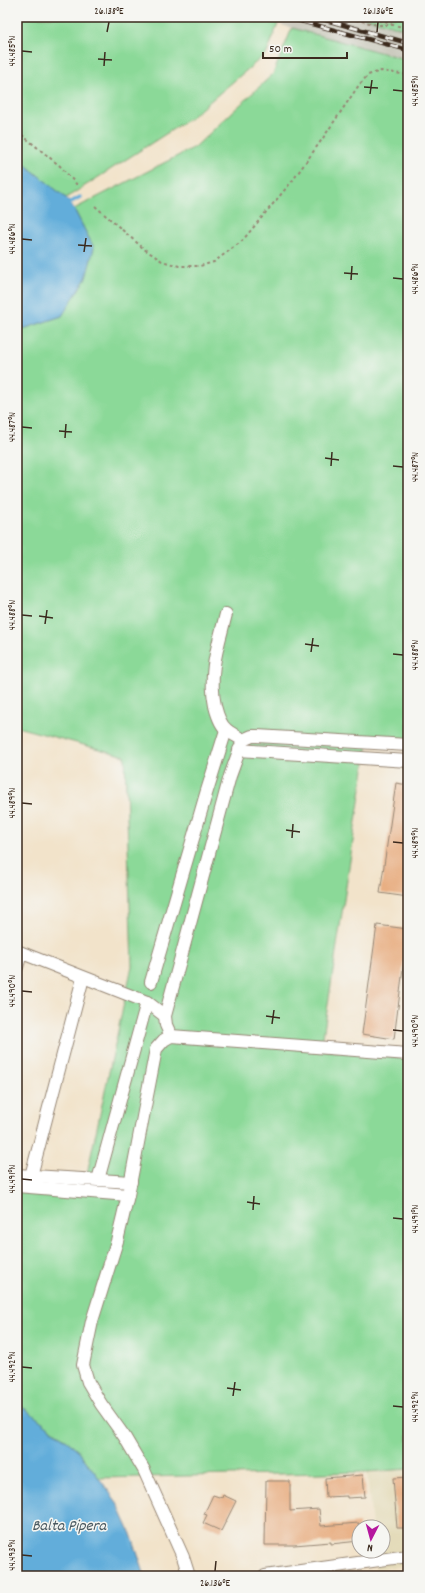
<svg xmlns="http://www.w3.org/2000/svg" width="425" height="1593" viewBox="0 0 425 1593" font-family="Dekko,sans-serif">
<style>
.built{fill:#e4dbba}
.industrial{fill:#c6c5b8}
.green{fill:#8bd998;stroke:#63825b}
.water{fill:#62adda;stroke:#4e6c7c}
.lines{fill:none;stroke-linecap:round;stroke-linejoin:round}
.stream{stroke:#62adda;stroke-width:3.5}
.building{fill:#e8af83}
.minor-casing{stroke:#968674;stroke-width:14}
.path{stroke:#968674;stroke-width:2;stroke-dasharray:3 3;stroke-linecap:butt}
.minor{stroke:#fff;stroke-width:12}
.rail-casing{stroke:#3b2a1e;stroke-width:4.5}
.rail{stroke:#f6f6f2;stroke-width:3;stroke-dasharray:9;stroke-linecap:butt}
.ticks{fill:none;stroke:#3b2a1e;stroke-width:1.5}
.labels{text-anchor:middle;stroke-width:3;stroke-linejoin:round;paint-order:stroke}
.water-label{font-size:16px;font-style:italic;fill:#495860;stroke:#f6f6f2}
.neatline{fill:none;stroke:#3b2a1e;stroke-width:1.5}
.ticks-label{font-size:10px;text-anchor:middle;fill:#3b2a1e}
</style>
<rect width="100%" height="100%" fill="#f6f6f2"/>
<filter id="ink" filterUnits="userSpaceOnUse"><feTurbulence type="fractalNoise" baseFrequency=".025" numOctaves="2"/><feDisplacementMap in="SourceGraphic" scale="8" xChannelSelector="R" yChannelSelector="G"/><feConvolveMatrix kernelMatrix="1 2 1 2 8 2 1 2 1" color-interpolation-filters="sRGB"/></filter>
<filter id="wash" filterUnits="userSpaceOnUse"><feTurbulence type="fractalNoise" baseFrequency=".012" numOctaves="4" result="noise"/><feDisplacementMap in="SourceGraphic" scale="16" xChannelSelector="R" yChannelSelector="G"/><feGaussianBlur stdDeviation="0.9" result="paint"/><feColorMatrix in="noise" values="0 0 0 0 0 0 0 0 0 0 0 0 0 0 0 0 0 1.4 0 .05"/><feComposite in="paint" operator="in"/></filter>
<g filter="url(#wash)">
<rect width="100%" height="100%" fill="#f2e3ca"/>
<path class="built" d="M408,1469V1565L376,1569L375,1551H383V1527H372L367,1472Z"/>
<path class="industrial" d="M252,17H362L408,30V60Z"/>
<g class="green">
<path d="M17,17H252L278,24L267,53L189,119L66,198L17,158Z"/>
<path d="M362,17H408V30Z"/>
<path d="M292,28L408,60V746L368,743L321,1050L408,1058V1469L367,1472L99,1478L76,1448L28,1411L17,1404V1179L85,1183L132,966L125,756L17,727V331L62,316L94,248L74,209L195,147L273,74Z"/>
</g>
<g class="water">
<path d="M17,158L66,198L74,209L94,248L86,278L62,316L17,331Z"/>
<path d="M17,1404L28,1411L76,1448L99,1478L116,1501L131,1534L145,1576H17Z"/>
</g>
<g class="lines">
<path class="stream" d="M66,205L80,197"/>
</g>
<g id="blocks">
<g class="building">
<path d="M396,783L408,785V897L380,893Z"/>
<path d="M377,925L408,929L394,1039L362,1034Z"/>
<path d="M363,1475L365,1497L347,1498V1496L326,1497L325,1478Z"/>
<path d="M408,1477V1528H397L393,1478Z"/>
<path d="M266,1481H290V1511L319,1509L321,1526L359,1523V1541L331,1544V1542L294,1545H265Z"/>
<path d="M213,1495L222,1498L223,1495L236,1501L221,1531L203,1523L207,1515L204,1514Z"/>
</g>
</g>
</g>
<g filter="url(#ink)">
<use href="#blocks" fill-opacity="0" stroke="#968674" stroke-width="1"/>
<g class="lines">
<defs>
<g id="minor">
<path d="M226,614C218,646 208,672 215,706C217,714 220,725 227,730C232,734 238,737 243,740"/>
<path d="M239,750L408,761"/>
<path d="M17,951L147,1002L165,1016"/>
<path d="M17,967L21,953"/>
<path d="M151,982L206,794L226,730"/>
<path d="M171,1036L166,1025L165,1016L230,776L243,740L252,736H257L408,745"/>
<path d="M17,1175L131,1182"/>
<path d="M31,1176L83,978"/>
<path d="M98,1180L147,1002"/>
<path d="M17,1186L128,1195"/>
<path d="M189,1576L183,1557L144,1470L124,1436L101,1404L88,1382L83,1365L92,1321L117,1241L128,1195L156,1049L164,1040L171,1036L408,1054"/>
<path d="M265,1576L408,1556"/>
</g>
</defs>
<use href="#minor" class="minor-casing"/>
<g class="path">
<path d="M344,17L378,25H393L408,28"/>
<path d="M374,17L392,24"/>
<path d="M17,131L60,166L78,186"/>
<path d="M95,206L144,249L162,261L179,266H200L214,262L242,241L293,180L323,138L359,85L368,75L381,71L408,75"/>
</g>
<use href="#minor" class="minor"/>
<defs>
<g id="rail">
<path d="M286,17L408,50"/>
<path d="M315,17L408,43"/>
</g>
</defs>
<use href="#rail" class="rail-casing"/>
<use href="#rail" class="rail"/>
</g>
</g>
<path class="ticks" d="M107,32L109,22M377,32L378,22M22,51L32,52M98,59L112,60M104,66L105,52M364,87L378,88M393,90L403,91M370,94L372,80M22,239L32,240M78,245L92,246M84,252L86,238M344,273L358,274M393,278L403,279M351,280L352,266M22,427L32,428M59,431L72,432M65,438L66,424M325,458L339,460M331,466L332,452M393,466L403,467M22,615L32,616M39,616L53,618M45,624L47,610M305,644L319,646M311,652L313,638M393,654L403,655M22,803L32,804M286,830L300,832M292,838L293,824M393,842L403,843M22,991L32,992M266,1016L280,1018M272,1024L274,1010M393,1030L403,1031M22,1179L32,1180M247,1202L260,1204M253,1210L254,1196M393,1218L403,1219M22,1367L32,1368M227,1388L241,1390M233,1396L235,1382M393,1406L403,1407M22,1555L32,1556M215,1571L216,1561"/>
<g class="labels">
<g class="water-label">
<text x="69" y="1530">Balta Pipera</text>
</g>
</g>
<rect width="425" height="1593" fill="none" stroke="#f6f6f2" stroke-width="44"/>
<g transform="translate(371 1539) rotate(186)"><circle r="19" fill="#f6f6f2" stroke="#aba49d"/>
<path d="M0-3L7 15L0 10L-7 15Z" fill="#b5179e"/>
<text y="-6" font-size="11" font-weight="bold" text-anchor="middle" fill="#3b2a1e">N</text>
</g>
<path d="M263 52v6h84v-6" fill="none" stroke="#3b2a1e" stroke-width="2"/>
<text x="269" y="52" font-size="12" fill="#3b2a1e" stroke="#f6f6f2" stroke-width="3" paint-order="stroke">50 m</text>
<rect x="22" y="22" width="381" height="1549" class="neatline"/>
<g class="ticks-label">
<text x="109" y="14">26.138°E</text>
<text x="378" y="14">26.136°E</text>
<text transform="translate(11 51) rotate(-90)" y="4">44.485°N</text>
<text transform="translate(414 91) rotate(-90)" y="4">44.485°N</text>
<text transform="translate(11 239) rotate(-90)" y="4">44.486°N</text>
<text transform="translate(414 279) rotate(-90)" y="4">44.486°N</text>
<text transform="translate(11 427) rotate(-90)" y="4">44.487°N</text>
<text transform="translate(414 467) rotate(-90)" y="4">44.487°N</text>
<text transform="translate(11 615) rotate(-90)" y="4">44.488°N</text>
<text transform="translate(414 655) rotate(-90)" y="4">44.488°N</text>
<text transform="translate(11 803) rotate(-90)" y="4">44.489°N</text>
<text transform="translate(414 843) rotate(-90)" y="4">44.489°N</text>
<text transform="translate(11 991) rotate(-90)" y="4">44.490°N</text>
<text transform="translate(414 1031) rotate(-90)" y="4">44.490°N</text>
<text transform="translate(11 1179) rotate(-90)" y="4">44.491°N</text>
<text transform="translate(414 1219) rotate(-90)" y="4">44.491°N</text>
<text transform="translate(11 1367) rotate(-90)" y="4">44.492°N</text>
<text transform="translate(414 1407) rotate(-90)" y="4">44.492°N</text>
<text transform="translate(11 1555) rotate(-90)" y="4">44.493°N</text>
<text x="215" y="1586">26.136°E</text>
</g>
</svg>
